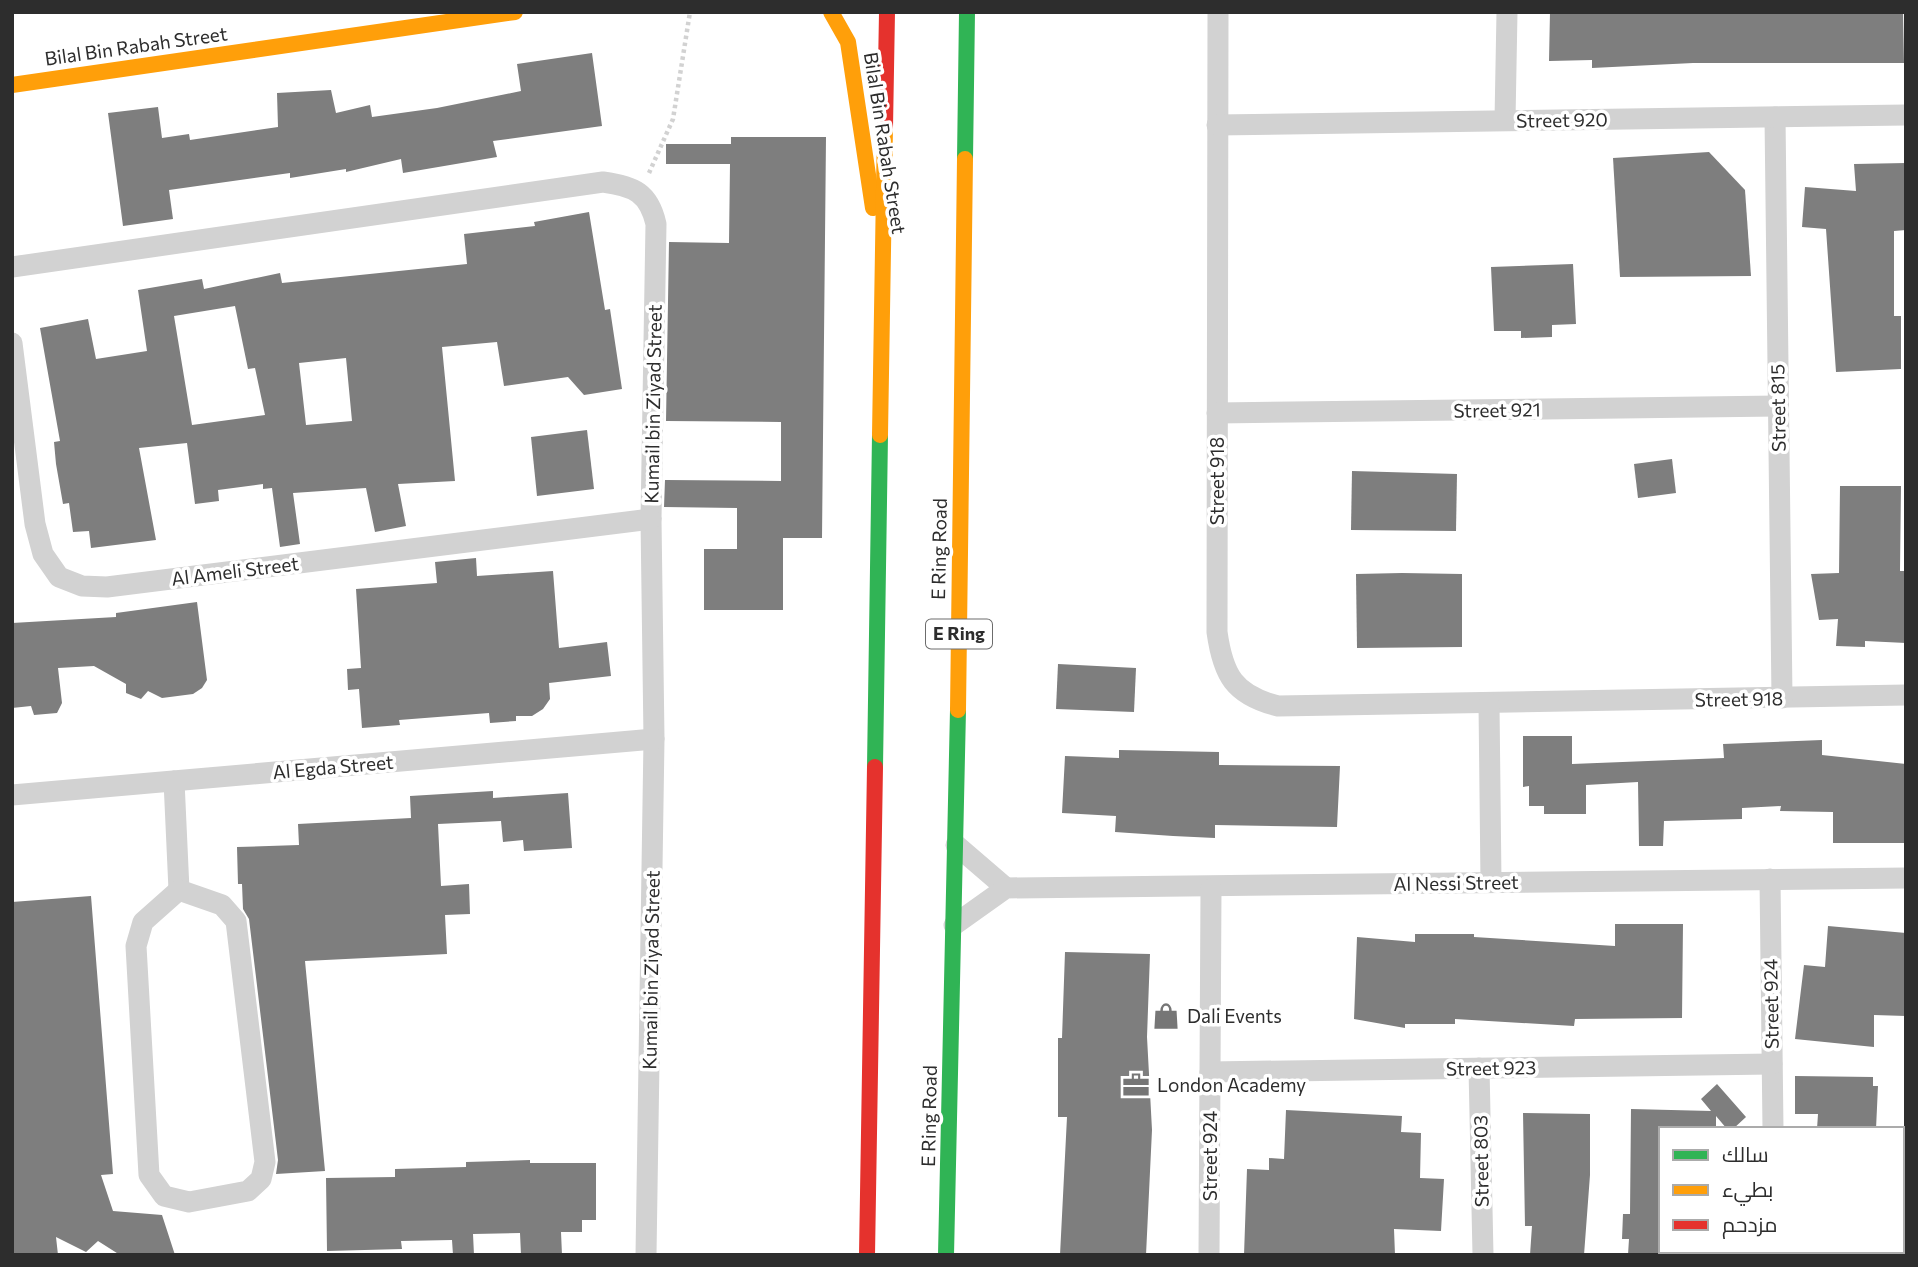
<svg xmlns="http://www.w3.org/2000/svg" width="1918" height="1267" viewBox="0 0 1918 1267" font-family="Commissioner,Cairo,sans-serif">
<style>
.building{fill:#7e7e7e;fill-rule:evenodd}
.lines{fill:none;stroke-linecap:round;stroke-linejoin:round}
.path{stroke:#d2d2d2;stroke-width:4.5;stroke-dasharray:3.5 3.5;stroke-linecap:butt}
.street{stroke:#d2d2d2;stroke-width:21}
.fast{stroke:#30b455;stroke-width:16}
.slow{stroke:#ff9f0a;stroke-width:16}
.jam{stroke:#e5322d;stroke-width:16}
.labels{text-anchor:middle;stroke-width:7;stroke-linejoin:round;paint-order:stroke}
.shield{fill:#fff;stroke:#6c6c6c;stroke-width:2}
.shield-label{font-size:18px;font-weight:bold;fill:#2d2d2d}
.street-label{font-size:19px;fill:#2d2d2d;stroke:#fff}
.poi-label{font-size:19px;fill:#2d2d2d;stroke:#fff;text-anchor:start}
</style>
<rect width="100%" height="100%" fill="#fff"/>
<g class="building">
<path d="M1550,12H1903L1904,63H1693L1592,68V60L1549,61Z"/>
<path d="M592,53L602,126L493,141L497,157L403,173L401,159L346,172V169L290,178V173L169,190L173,219L123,226L108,113L158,107L162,138L189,134L190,140L278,127L277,93L331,90L336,113L370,105L372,117L437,108L521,91L517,64Z"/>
<path d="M731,137H826L822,538H783V610H704V549H737V508L664,507L665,480L781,481V422L666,421L669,242L729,243L730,164H666V144H731Z"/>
<path d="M1709,152L1745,190L1751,276L1620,277L1613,158Z"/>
<path d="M1906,163V230L1894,231V316H1901V369L1836,372L1826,229L1802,227L1805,187L1856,191L1854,164Z"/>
<path d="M589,212L605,310L610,309L622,389L584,395L568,377L504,386L497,342L442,347L455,481L398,484L406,526L375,532L366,488L293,493L300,544L280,547L272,488L263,489V484L218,490L219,501L195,504L187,443L139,448L156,540L91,548L89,531L73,532L69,503L63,504L56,464L54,442L60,441L40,328L88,319L96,359L147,351L138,290L202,279L204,289L280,273L282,283L467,264L464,234L535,226L534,222ZM235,306L248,369L255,368L265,415L192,425L174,316ZM346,358L352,421L306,425L299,363Z"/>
<path d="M1573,264L1576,324L1552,325V337L1521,338V331H1494L1491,267Z"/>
<path d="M587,430L594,489L537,496L531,437Z"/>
<path d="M1672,459L1676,493L1638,498L1634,464Z"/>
<path d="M1352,471L1457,474L1456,531L1351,530Z"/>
<path d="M1840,486H1901L1900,571H1906V643L1865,641V647L1836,646L1838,619L1819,620L1811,574L1839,573Z"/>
<path d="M476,558L477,576L553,571L559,648L607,642L611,676L549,683L550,699L543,709L532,716H516V721L490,723L489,713L399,720L400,725L362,728L359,689L348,690L347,669L361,668L356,589L437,583L435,562Z"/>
<path d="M1402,573L1462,574V647L1357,648L1356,574Z"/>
<path d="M197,602L207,680L202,688L193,694L162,698L148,691L141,699L126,693V684L94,666L58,668L62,703L57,713L34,715L31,706L12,708V623L116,617V613Z"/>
<path d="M1058,664L1136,668L1134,712L1056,709Z"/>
<path d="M1523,736H1572V764L1724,758L1723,744L1822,740V755L1906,764V843H1833V812L1780,811L1781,806L1742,808V819L1664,821L1663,846H1639L1638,782L1586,785V814H1544V806H1529V786L1523,787Z"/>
<path d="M1119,750L1219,752V765L1340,766L1337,827L1215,825V838L1173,836L1115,832L1116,816L1062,813L1065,756L1119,758Z"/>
<path d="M493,791V798L568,793L572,848L524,851L523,840L503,842L501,821L438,824L441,886L469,884L470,914L445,915L447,954L305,961L325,1171L276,1174L278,1160L249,919L243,909L242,884H238L237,847L299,845L298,824L411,818L410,796Z"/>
<path d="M91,896L113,1174L101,1175L113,1211L162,1215L175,1255H120L98,1241L86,1252L56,1237L58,1255H12V902Z"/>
<path d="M1615,924H1683L1682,1018L1575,1019L1574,1026L1455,1019V1024H1405V1028L1354,1019L1357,937L1415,942V934H1474V937L1615,946Z"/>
<path d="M1828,926L1906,933V1016L1874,1015V1047L1795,1039L1804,965L1825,967Z"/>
<path d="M1065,952L1150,954L1147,1037L1152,1130L1146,1255H1060L1067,1117H1058V1038H1062Z"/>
<path d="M1795,1076L1873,1077V1086H1878L1876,1129H1817L1818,1114H1795Z"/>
<path d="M1717,1084L1746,1117L1733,1129H1727L1716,1116V1129H1661V1255H1628L1629,1239H1622L1623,1214H1630L1631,1109L1711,1111L1701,1099Z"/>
<path d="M1286,1110L1402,1116L1401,1132L1421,1133L1420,1178L1444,1179L1441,1231L1394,1229L1395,1255H1244L1247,1169L1269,1170V1158L1284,1159Z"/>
<path d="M1523,1113L1590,1114V1175L1584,1255H1530L1532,1226H1525Z"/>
<path d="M530,1160V1163H596V1220H582V1232H561L562,1255H521L520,1233L473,1234L474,1255H453L452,1240L401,1241L402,1249L327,1251L326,1178L395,1177V1169L466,1167V1162Z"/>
</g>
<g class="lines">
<path class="path" d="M649,173L673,119L690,12"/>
<g class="street">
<path d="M1218,12L1217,632C1223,675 1234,695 1278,706L1906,695"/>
<path d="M1775,117L1782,698"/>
<path d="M1505,120L1507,12"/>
<path d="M1217,125L1906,115"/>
<path d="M12,267L603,182C634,186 649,193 656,224L651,519L654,739L646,1255"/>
<path d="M12,343L35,524L43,554L59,577L82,586L107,587L651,519"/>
<path d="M1217,413L1778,406"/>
<path d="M1489,704L1491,882"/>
<path d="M174,781L179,890"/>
<path d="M12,795L654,739"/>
<path d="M956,845L1006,888"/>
<path d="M1770,879L1773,1129"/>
<path d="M179,890L222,905L236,921L265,1162L261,1179L248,1191L189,1202L164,1196L149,1175L136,946L143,922Z"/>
<path d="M954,925L1006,888L1906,878"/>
<path d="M1479,1068L1483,1255"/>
<path d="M1210,1072L1772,1064"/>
<path d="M1775,1251V1255"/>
<path d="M1209,1255L1211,889"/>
</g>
<g class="fast">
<path d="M965,159L967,12"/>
<path d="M875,767L880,435"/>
<path d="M946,1255L958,710"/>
</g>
<g class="slow">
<path d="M831,12L848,42L873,208"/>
<path d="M12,85L515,12"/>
<path d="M880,435L885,127"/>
<path d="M958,710L965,159"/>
</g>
<g class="jam">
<path d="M885,127L887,12"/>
<path d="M867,1255L875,767"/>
</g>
</g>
<defs>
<symbol id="shop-bare" viewBox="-9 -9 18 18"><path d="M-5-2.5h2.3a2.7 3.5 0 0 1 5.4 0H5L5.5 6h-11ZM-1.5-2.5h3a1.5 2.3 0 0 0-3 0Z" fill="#767676" stroke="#fff" stroke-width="2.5" paint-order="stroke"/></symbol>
<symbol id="office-bare" viewBox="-9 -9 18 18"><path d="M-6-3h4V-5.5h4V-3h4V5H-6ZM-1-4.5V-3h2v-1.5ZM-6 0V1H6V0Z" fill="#767676" stroke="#fff" stroke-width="2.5" paint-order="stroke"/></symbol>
</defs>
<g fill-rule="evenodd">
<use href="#shop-bare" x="1147" y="997" width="38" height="38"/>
<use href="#office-bare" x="1117" y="1066" width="38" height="38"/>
</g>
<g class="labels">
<rect class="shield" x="926" y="619.5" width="66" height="29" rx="5"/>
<g class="shield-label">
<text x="959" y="640">E Ring</text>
</g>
<g class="street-label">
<text transform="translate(136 46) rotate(-8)" y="7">Bilal Bin Rabah Street</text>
<text transform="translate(1562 120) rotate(-1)" y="7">Street 920</text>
<text transform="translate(885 143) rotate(81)" y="7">Bilal Bin Rabah Street</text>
<text transform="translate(653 404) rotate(-89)" y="7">Kumail bin Ziyad Street</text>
<text transform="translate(1778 408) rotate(-91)" y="7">Street 815</text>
<text transform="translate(1497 410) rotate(-1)" y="7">Street 921</text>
<text transform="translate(1217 481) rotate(-90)" y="7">Street 918</text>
<text transform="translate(939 549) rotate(-89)" y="7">E Ring Road</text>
<text transform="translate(235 571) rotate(-7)" y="7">Al Ameli Street</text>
<text transform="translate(1739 699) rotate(-1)" y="7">Street 918</text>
<text transform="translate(333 767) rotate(-5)" y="7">Al Egda Street</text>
<text transform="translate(1456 883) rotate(-1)" y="7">Al Nessi Street</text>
<text transform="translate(651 970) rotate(-89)" y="7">Kumail bin Ziyad Street</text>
<text transform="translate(1771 1004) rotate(-91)" y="7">Street 924</text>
<text transform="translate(1491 1068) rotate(-1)" y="7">Street 923</text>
<text transform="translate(929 1116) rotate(-89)" y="7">E Ring Road</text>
<text transform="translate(1210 1156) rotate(-90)" y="7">Street 924</text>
<text transform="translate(1481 1161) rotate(-91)" y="7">Street 803</text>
</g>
<g class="poi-label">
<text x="1187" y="1023">Dali Events</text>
<text x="1157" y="1092">London Academy</text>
</g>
</g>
<rect width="1918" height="1267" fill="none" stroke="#2d2d2d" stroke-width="28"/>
<rect x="1659" y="1127" width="245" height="126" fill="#ffffff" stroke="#ababab" stroke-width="2"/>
<rect x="1673" y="1150" width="35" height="10" fill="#30b455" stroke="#ababab" stroke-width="2"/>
<text x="1722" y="1162" font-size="21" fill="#2d2d2d">سالك</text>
<rect x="1673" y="1185" width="35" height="10" fill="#ff9f0a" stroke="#ababab" stroke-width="2"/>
<text x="1722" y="1197" font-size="21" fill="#2d2d2d">بطيء</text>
<rect x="1673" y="1220" width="35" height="10" fill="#e5322d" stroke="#ababab" stroke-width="2"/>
<text x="1722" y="1232" font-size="21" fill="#2d2d2d">مزدحم</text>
</svg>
